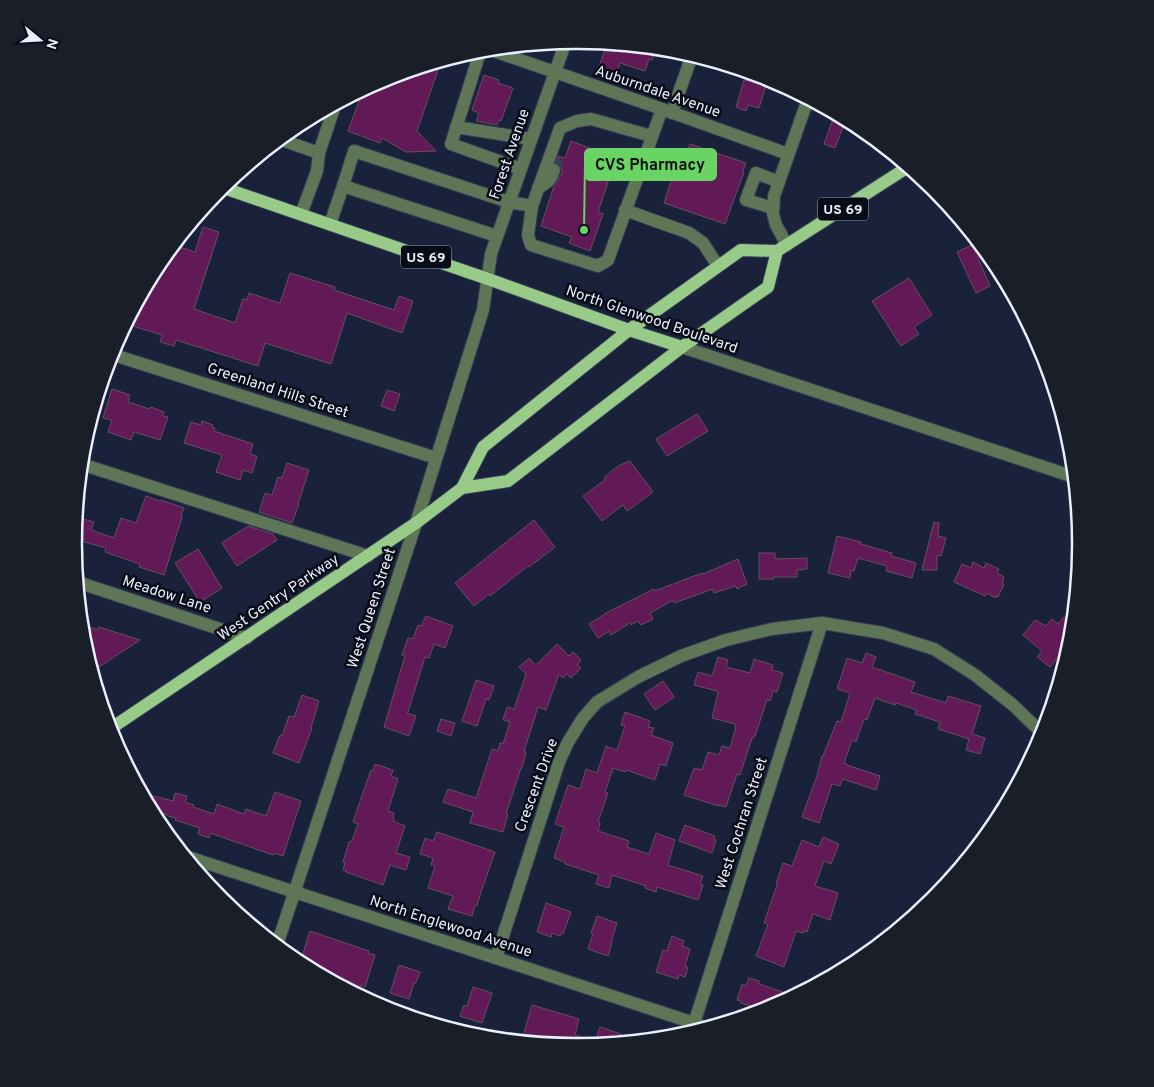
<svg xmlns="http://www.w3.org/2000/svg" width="1154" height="1087" viewBox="0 0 1154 1087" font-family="Overpass,sans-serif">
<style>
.building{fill:#611a56;stroke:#684d62}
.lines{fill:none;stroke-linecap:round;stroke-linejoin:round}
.minor-tunnel{stroke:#384157;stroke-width:12;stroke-dasharray:12 6;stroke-linecap:butt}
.minor-casing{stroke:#363f55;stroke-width:14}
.major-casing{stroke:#363f55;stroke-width:14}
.minor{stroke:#5e7656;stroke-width:12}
.major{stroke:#99cb88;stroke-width:12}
.labels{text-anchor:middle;stroke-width:5;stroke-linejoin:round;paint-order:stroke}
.shield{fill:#080c17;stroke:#a6abb8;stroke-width:1}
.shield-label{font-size:14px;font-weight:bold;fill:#eaeffd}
.street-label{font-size:15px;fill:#eaeffd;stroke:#080c17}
.rim{fill:none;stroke:#eaeffd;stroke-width:2.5}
.leader{fill:none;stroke:#69d464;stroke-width:2}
.callout-dot{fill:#69d464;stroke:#080c17;stroke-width:2}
.callout{fill:#69d464;stroke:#69d464;stroke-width:2}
.callout-label{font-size:16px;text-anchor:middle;font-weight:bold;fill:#111}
</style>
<rect width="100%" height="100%" fill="#19223a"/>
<g class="building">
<path d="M607,43L656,48L652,60L649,59L645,71L620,63L617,73L599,67Z"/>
<path d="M441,61L417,131L436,151L406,152L382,138L380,143L348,131L363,90L385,78Z"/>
<path d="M751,74L768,79L759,108L748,105L746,111L736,107L744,80L749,81Z"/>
<path d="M484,75L499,80L498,83L513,88L501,121L499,120L497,125L476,121L479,113L472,110Z"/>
<path d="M839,115L851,122L843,127L835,148L824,144L833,119Z"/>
<path d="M571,141L616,158L598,212L603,214L590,251L569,243L572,237L541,226L554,186L558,180L562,173V169L560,165L556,162L558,156L565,158Z"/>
<path d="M690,144L746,163L743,171L744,172L725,224L664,203L674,172L679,174Z"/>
<path d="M203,227L219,232L194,309L235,323L243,299L247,300L249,293L280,303L290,273L335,287L334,290L394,310L399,296L413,301L402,333L347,313L331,364L265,343L258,366L176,340L174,346L160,342L162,335L126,324L159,264L174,245L195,252Z"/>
<path d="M974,244L980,257L978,258L990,286L976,293L957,252Z"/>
<path d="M909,278L932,315L914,327L919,334L901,346L872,301Z"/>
<path d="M112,389L130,395L128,402L150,409L151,407L164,412L163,416L168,417L160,440L134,432L131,440L108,432L112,420L103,418Z"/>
<path d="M387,390L400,394L394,411L381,406Z"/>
<path d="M697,414L708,431L667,456L656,439Z"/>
<path d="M202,421L213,425L212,427L215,428L214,431L253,444L250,454L257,456L252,473L243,470L240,480L216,472L222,455L184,443L191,422L201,425Z"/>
<path d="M630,461L653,492L627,511L623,505L602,521L583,496L605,480L604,478L610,473V472L620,465Z"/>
<path d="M287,463L309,470L298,504H299L292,523L259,512L265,493L272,495L278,477L282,478Z"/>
<path d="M146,496L160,501L161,500L184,508L181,516L182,517L164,575L139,567L140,564L105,552L106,548L74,539L76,517L94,522L91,530L114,538L121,518L136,523Z"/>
<path d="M534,520L555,547L529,567L528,566L490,596L489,594L474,606L455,583Z"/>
<path d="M934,522L939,523L938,536L946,538L941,556L937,555V570H922Z"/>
<path d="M248,526L273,534L277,540L237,566L222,543Z"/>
<path d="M837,536L861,542V544L892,553L891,556L916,563L912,578L886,571L887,566L858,558L854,571L851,570L850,578L828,573Z"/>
<path d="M198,549L222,588L200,602L175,563Z"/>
<path d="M759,553H775V559L807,558V569L797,570V577H773L774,579H759Z"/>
<path d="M738,559L747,584L737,589L736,586L714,593L713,589L674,603L673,600L650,613L653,619L641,625L638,621L631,625L630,623L611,635L609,631L598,638L589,624L608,612L654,589L655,591L702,573L703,574Z"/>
<path d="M973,562L984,568L986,563L999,569L997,573L1004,577L1002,583L1004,584L998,597L996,596V598L986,593L985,596L954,582L962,564L971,568Z"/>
<path d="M426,616L453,626L445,648L434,644L429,658L425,657L408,712L407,713L416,716L409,736L384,727L405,656L402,655L408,638L413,639L418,625L421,626Z"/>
<path d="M1064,617L1072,625L1071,639L1059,653L1061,654L1050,667L1037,657L1042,651L1023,635L1035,620L1046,626L1052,619L1058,624Z"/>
<path d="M82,625L98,630L99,627L140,640L99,667L90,663L83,641Z"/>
<path d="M557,644L569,656L573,652L581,660L577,665L581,668L571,678L567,674L563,678L559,674L546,710L538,707L524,751L526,752L522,768H521L506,814H508L503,832L470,823L473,812L443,802L448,789L476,798L492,749L498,751L500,743L503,744L510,722L503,720L507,707L514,709L526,674L519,667L529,658L536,665Z"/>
<path d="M866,653L876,657L872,667L915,682L911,692L946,703L948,696L981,706L972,734L985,738L980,754L966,750L969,739L938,729L940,722L915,714L917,710L896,703L895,705L875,698L867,720L864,719L856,742L852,740L844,763L847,764V765L880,776L876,790L843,779L840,786L832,784L819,823L802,817L817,776L822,756H823L837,721L841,722L850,693L837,689L847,658L862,663Z"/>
<path d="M718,657L728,660L726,667L750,673L754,659L773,665L772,670L783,673L777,692L773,691L770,701L767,700L755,736H754L753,739L752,738L740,775L737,774L726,807L718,805V806L684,795L694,768L702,770L708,752L719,755L722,746L730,748L736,727H735V724L712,718L718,693L717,691L694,685L698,672L712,676Z"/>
<path d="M476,680L494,686L489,700L486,699L477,726L462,721Z"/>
<path d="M663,681L674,697L655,710L644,694Z"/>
<path d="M302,695L319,701L311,728H312L299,763L273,753L280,735L282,736L289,716L294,717Z"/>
<path d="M625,712L650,721L648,727L654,728L651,735L673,743L666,766L660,764L655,780L626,770L625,772L613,768L605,792L608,793L598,822L600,823L598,831L629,841L627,847L649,854L656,833L675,840L668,865L703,876L700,884L703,885L698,900L657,887L656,892L645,888L646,886L612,875L609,888L596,884L599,875L565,864V862L554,858L564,827L555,824L568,785L580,789L586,769L597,773L606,746L617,750L625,726L621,725Z"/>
<path d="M441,719L455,723L451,736L437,731Z"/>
<path d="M375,764L393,770L391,776L398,779L388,811L394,813L393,818L394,819L393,821L405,826L396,853L410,857L406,870L390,865L383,885L346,872L347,871L343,870L345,863L343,862L349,842L352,841L358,824L353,822L358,807L371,770L373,771Z"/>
<path d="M275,792L301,801L283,856L274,853L273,855L210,833L209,838L198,834L200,828L175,820L176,818L168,816V815L151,810L142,793L173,801L175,793L187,796L185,802L194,805L193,807L214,814L217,804L244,814L246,809L266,816Z"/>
<path d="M685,825L715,836L714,839L716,840L712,853L679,841Z"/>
<path d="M437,832L495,852L480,895L477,906L475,905L472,916L448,909L453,896L428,888L435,866L431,865L433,858L420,854L425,838L433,841Z"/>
<path d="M823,837L839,844L831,864L824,861L815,886L838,893L830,920L813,914L807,932L803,931V933L796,931L784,967L756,956L768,924L764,923L777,885L776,884L783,863L792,866L802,840L819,847Z"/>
<path d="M546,903L571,912L563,934H561L560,936L552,933L551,937L537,932Z"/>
<path d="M597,916L617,923L611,942L612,943L608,956L588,949L593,934L591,933Z"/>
<path d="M310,931L369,951L368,953L375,955L365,987L361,985L358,993L352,991L300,963Z"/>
<path d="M672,936L684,941L682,946L690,949L685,966L688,967L685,977L679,975L678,979L656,972L663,950L667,951Z"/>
<path d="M399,965L420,972L416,983H414L409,999L390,993Z"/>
<path d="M749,978L759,981V984L794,996L764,1010L741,1003V1001L737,1000L742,984L746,986Z"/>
<path d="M473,987L492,993L482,1023L460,1016L464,1005L467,1006Z"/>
<path d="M532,1005L579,1019L575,1035L595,1042L600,1027L621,1034L618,1043L577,1047L529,1042L522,1040Z"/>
</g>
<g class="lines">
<path class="minor-tunnel" d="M554,170L559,156"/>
<defs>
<g id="minor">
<path d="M481,49L451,144L521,169"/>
<path d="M488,49L662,109L788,154"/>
<path d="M672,113L692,55"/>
<path d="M456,127L531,139"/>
<path d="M279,139L319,153L335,105"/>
<path d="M538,188C547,183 551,180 554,170"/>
<path d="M532,206L560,128L577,121L591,119L651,136"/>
<path d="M773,208L746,200L756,173L779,182"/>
<path d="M625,210L689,233L703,243L718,266"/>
<path d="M301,214L317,171L319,153"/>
<path d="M330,224L343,186"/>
<path d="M497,236L343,186L354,151L509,202L532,206L528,235L531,245L598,266L608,260L662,109"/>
<path d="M787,245L776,225L773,214L774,196L808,99"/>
<path d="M682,347L1074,477"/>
<path d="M111,354L436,458"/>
<path d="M81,464L368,556"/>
<path d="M77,582L247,638"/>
<path d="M185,856L694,1023L706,1028"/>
<path d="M277,945L416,523L483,310L491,254L566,41"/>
<path d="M496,958L559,762L568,742L583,718L597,702L638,677L681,656L726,640L772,629L822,623L883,633L934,649L975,675L1013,705L1043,734"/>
<path d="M691,1033L822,623"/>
</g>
<g id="major">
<path d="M221,187L488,279L629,330L682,347"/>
<path d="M462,488L508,481L682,347L768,287L777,251"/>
<path d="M110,729L416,523L462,488L483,447L629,330L741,250L777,251L908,167"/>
</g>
</defs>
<use href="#minor" class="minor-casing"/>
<use href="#major" class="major-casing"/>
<use href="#minor" class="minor"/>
<use href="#major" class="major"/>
</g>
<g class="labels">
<g class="shield">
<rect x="818" y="197.5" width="50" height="23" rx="4"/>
<rect x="401" y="245.5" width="50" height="23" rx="4"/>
</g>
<g class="shield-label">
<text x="843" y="214">US 69</text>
<text x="426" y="262">US 69</text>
</g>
<g class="street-label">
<text transform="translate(658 91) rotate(19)" y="5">Auburndale Avenue</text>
<text transform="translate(509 154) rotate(-71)" y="5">Forest Avenue</text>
<text transform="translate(652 319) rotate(19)" y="5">North Glenwood Boulevard</text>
<text transform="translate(278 390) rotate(18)" y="5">Greenland Hills Street</text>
<text transform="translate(167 594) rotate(18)" y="5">Meadow Lane</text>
<text transform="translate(278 597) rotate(-34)" y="5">West Gentry Parkway</text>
<text transform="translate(371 608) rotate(-72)" y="5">West Queen Street</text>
<text transform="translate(536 785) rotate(-70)" y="5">Crescent Drive</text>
<text transform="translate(741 823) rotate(-72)" y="5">West Cochran Street</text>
<text transform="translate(451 926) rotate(18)" y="5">North Englewood Avenue</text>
</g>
</g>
<path d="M0 0H1154V1087H0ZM576 49H578A494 494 0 0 1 1072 543V544A494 494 0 0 1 578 1038H576A494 494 0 0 1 82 544V543A494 494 0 0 1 576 49Z" fill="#1a1e29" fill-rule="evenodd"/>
<path class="rim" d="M576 49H578A494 494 0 0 1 1072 543V544A494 494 0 0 1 578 1038H576A494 494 0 0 1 82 544V543A494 494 0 0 1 576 49Z"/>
<path class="leader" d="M584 230L585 164"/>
<circle class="callout-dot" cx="584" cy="230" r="5"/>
<rect class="callout" x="585" y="149" width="131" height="31" rx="5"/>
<g class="callout-label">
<text x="650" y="170">CVS Pharmacy</text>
</g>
<g transform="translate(40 40) rotate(108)" stroke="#080c17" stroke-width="4" paint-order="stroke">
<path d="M0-4L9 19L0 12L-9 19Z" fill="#eaeffd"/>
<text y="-8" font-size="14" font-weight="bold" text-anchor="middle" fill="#eaeffd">N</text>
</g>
</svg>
